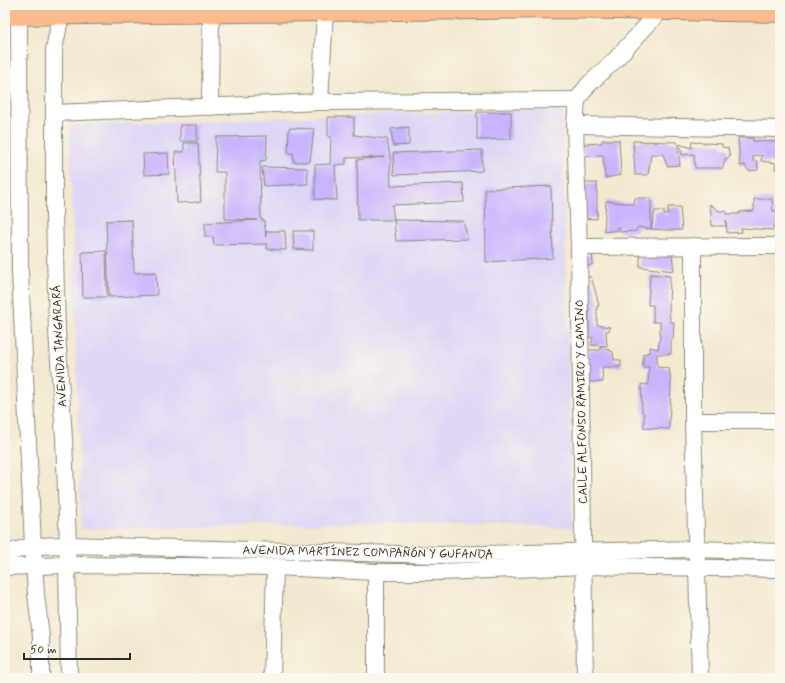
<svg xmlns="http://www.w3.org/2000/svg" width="785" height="683" viewBox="0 0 785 683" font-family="Mynerve,sans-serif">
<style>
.built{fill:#dfd5f5}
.building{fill:#c9b4ff}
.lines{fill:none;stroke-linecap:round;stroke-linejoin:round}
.minor-casing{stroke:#8f8a7e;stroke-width:18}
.major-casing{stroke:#8f8a7e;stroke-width:22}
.minor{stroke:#fff;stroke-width:16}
.major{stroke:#fbbb8d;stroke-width:20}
.labels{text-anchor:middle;stroke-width:3;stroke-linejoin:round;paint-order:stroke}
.street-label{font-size:12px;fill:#2b2b2b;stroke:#fbf7ec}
</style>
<rect width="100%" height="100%" fill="#fbf7ec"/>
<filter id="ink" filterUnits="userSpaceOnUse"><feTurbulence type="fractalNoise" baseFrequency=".025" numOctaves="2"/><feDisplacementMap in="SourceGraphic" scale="8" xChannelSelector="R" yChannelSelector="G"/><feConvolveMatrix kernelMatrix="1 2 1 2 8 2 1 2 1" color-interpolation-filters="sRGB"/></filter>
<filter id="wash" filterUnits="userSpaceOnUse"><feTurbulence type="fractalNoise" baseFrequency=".012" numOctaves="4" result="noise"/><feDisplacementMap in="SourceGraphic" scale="16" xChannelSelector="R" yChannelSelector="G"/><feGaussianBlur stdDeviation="0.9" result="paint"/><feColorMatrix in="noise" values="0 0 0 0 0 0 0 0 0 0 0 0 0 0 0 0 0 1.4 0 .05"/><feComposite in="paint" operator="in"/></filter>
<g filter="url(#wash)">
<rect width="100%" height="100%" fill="#f3e9d0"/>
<path class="built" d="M562,108L572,528L381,523L81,529L70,125Z"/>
<g id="blocks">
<g class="building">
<path d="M477,112H511V139L477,140Z"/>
<path d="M328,117H354V135L387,139L390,157L391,186L463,183L464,202L392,205L394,220L463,221L468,239L396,241L394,220H358L357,160L384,157L346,158V164L335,165L337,200L315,199V165L330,164L331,137H328Z"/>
<rect x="180" y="125" width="17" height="16"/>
<path d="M409,127V145L393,146L391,129Z"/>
<path d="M289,128L314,129L310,162H294L293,153H288Z"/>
<path d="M267,136L266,160L260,161L261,220H264L266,238V231H285L286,250L267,249V244L214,245L213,237H205V223L257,220L225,219V172H215L216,137Z"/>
<path d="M738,138H753V141L780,142V169H775L776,163L761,161L762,155L753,156V161H757L758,170L748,171L745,165L740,166Z"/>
<path d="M602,140H619L621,175L605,178L603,155L584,156L582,144L602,143Z"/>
<path d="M633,141L677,142L680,165L667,166L663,154H651L648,175H635Z"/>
<path d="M691,142L722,144V147L728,148L730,157L725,159L723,168H695L694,154L682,155L679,144L692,148Z"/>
<path d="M184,143H198L201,202L177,203L175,152H184Z"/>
<path d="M482,150V171L394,175L393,153Z"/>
<path d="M168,153L169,174L144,175L143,154Z"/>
<path d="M262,167L307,168L308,184L264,186Z"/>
<path d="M583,183H597V219L580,218Z"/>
<path d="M551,186L553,258L486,262L485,189Z"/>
<path d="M635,198H651V229L655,211H664V215L668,214V207H680L682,230H666L651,229L638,227L636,231L620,232V228L617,227L618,230L604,232L606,201L634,204Z"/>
<path d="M754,199H772L773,211H780V227L773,226V230L741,228L742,232L727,233L726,220V226H712L710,204L719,211H726V214H740L739,212L754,211Z"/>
<path d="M132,220L134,273L156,272L157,295L109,297L106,221Z"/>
<path d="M293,231H313V250L294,249Z"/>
<path d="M106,251L107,297H83L82,252Z"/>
<path d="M640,253L672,255L674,271L640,267Z"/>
<path d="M592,254L593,264L586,267L585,256Z"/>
<path d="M650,274L670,276L669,306L670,322H674L673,339H671V354H657V367L669,368L671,383L669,429L644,428V413L642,412L641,384L648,385L649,367H643V354L650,352V347L658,349L660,338V322H653V305H648Z"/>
<path d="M586,277H591L595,290L599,306H597V325L610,327L609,331H606L607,346L591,345L593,338L589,337V307H585Z"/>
<path d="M600,346L613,352L614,360H621V367H602L603,382H587L588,350H600Z"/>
</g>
</g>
</g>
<g filter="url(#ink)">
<use href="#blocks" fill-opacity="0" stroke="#8f8a7e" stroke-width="1"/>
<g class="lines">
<defs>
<g id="minor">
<path d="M61,14L54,50V214L57,331L64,438L68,545L67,565L69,678"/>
<path d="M19,15L20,272L33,546L36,594L41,637V678"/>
<path d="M320,102L325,11"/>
<path d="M210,107L211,12"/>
<path d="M54,113L320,102L577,100"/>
<path d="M575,125L780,129"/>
<path d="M693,246V421L700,678"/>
<path d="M579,247L780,246"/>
<path d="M693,421H780"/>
<path d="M5,553L33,546L68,545L437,555L697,549L780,552"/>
<path d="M5,567L67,565L275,567L376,572H440L584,566L780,569"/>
<path d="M376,572V678"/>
<path d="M272,678L275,567"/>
<path d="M585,678L579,247L575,125L577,100L588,85L614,61L661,10"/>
</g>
<path id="major" d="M5,15L559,8L780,12"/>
</defs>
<use href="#minor" class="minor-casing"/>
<use href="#major" class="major-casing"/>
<use href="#minor" class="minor"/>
<use href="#major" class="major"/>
</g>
</g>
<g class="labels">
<g class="street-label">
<text transform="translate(59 346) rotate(-93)" y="4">AVENIDA TANGARARÁ</text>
<text transform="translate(581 402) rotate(-91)" y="4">CALLE ALFONSO RAMIRO Y CAMINO</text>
<text transform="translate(368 552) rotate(1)" y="4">AVENIDA MARTÍNEZ COMPAÑÓN Y GUFANDA</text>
</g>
</g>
<rect width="785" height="683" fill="none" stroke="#fbf7ec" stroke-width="20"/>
<path d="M24 653v6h106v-6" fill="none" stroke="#2b2b2b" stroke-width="2"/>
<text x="30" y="653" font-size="12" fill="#2b2b2b" stroke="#fbf7ec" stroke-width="3" paint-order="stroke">50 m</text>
</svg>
